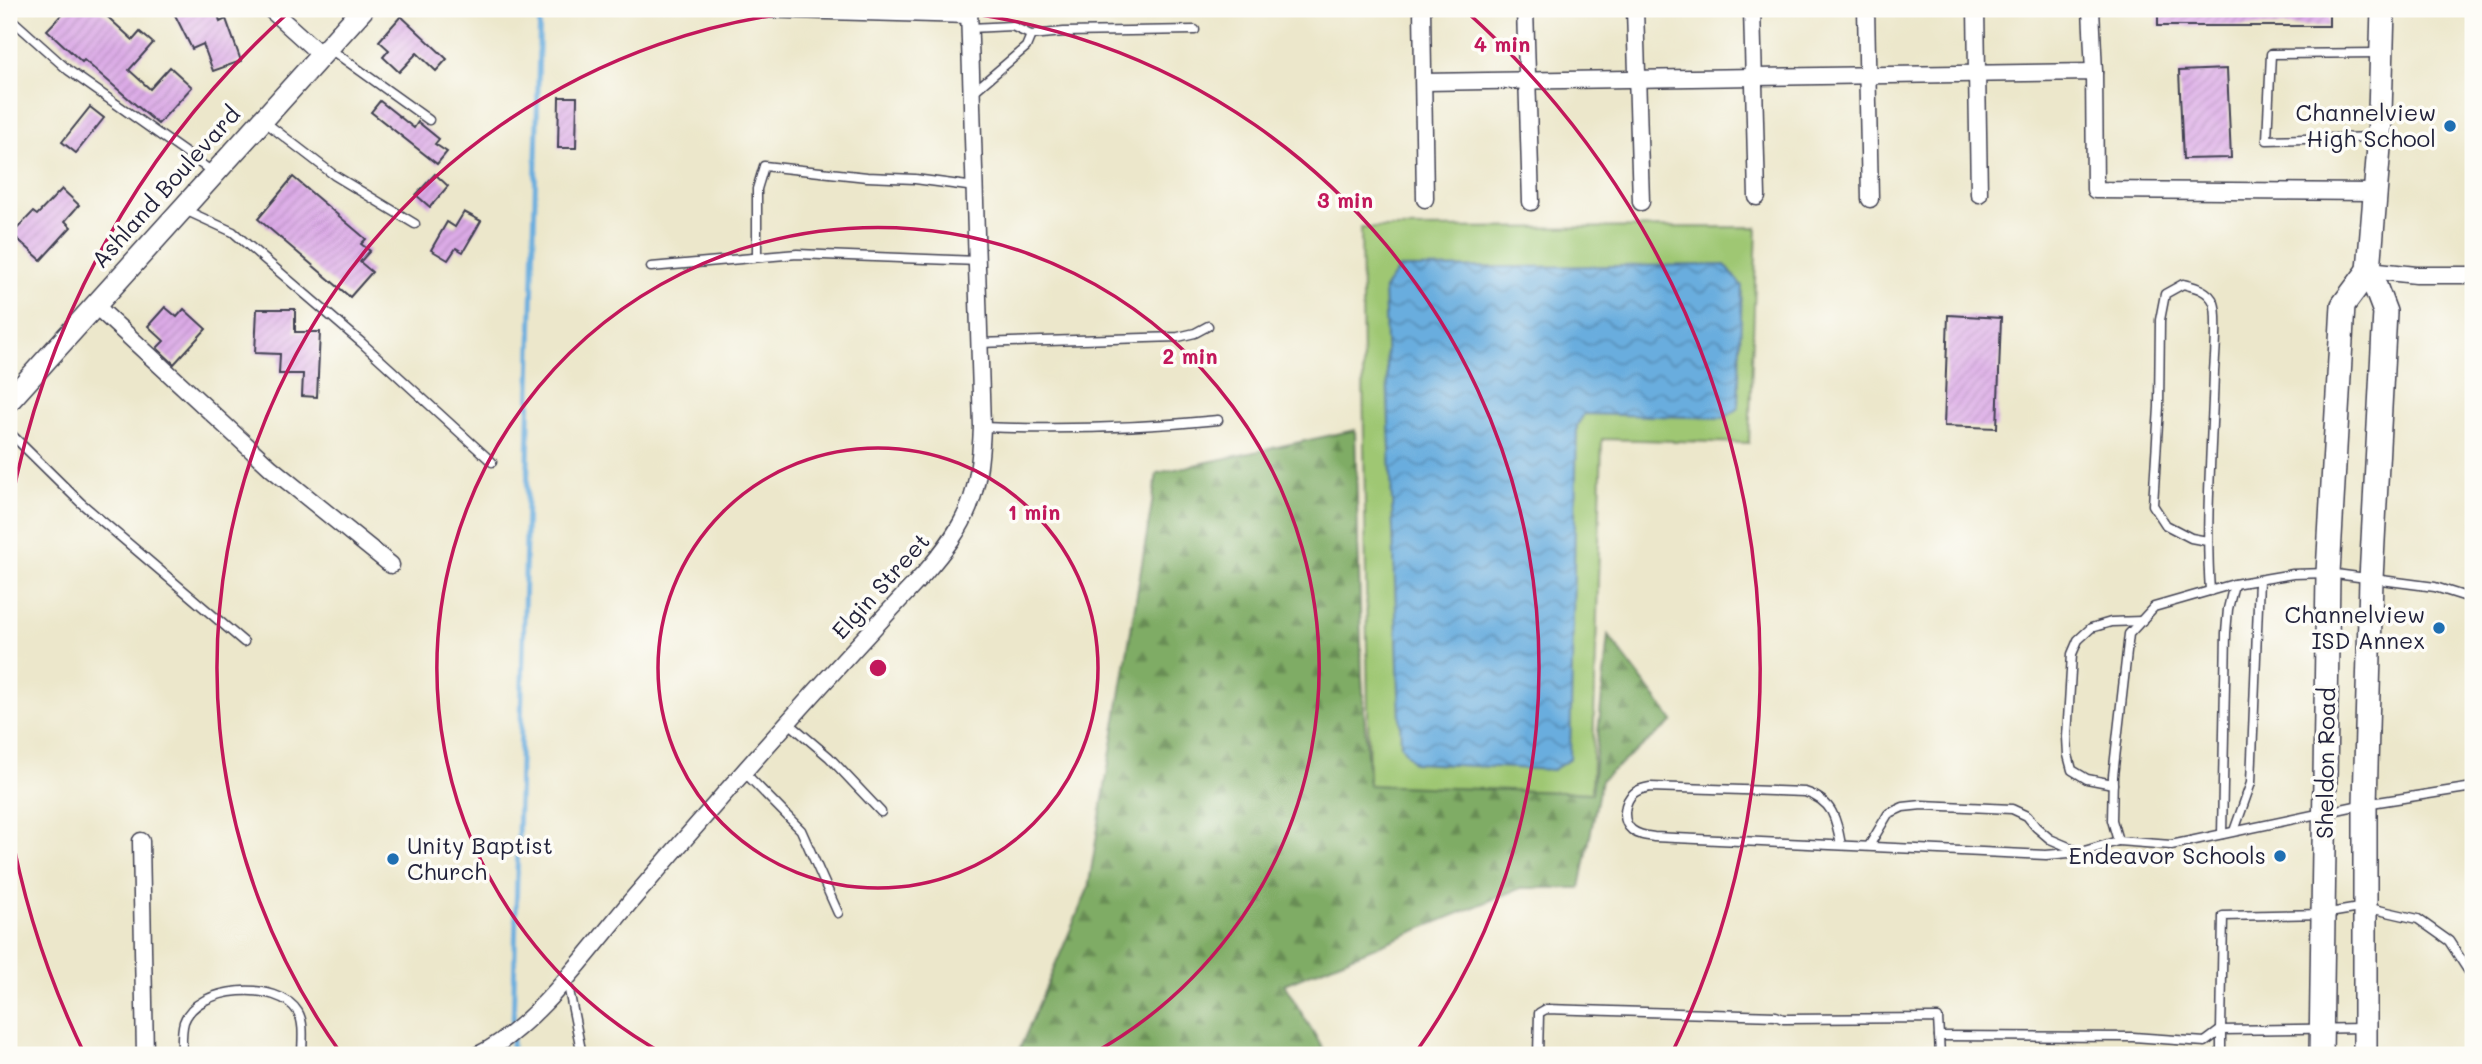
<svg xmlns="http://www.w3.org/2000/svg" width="2482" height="1064" viewBox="0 0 2482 1064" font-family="Mali,sans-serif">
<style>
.grass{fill:#9fc773;stroke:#607457;stroke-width:2}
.forest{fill:url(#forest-firs);stroke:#506750;stroke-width:2}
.water{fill:url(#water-waves);stroke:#46688c;stroke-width:2}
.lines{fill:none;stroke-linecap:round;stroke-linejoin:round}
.stream{stroke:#69adde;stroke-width:5}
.building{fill:url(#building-hatch)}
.service-casing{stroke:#404051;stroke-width:11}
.minor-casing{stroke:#404051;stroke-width:19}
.tertiary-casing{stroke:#404051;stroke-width:24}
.secondary-casing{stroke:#404051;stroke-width:26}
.service{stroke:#fff;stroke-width:8}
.minor{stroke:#fff;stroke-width:16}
.tertiary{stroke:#fff;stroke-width:21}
.secondary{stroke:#fff;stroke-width:23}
.ring{fill:none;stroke:#c2185b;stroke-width:3.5}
.poi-dot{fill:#1f6fb2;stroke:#fdfcf7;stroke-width:2.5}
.labels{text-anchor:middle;stroke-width:7;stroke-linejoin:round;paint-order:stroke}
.poi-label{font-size:23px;fill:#22223b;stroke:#fdfcf7;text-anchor:end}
.street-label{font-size:23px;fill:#22223b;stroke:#fdfcf7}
.centre{fill:#c2185b;stroke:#fdfcf7;stroke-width:3.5}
.ring-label{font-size:21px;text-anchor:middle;font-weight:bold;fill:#c2185b;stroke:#fdfcf7;stroke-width:7;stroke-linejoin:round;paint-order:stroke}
</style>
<defs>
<pattern id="forest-firs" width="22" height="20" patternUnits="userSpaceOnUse" patternTransform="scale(1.75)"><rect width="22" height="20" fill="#7fac65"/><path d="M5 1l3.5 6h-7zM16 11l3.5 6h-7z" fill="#688c54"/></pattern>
<pattern id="water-waves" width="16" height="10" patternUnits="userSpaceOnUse" patternTransform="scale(1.75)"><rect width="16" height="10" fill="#69adde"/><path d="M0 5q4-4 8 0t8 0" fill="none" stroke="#568cb5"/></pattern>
<pattern id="building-hatch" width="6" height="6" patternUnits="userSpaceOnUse" patternTransform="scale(1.75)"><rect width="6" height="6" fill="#dbaae6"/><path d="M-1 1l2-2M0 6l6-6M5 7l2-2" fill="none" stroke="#bc92c6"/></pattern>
</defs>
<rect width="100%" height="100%" fill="#fdfcf7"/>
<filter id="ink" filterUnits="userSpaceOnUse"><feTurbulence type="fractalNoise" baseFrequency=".0143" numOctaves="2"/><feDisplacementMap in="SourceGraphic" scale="14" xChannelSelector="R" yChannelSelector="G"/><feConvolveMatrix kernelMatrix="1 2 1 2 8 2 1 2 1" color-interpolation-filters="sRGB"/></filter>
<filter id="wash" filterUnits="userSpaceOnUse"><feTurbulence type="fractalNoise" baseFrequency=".00686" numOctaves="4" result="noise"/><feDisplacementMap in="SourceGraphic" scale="28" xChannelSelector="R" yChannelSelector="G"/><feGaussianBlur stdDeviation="1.57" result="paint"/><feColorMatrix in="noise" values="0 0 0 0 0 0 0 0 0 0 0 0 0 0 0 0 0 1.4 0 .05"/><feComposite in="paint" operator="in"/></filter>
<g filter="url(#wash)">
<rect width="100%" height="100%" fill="#ece7cb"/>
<path class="grass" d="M1757,227L1749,443L1602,439L1592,793L1369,786L1361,228Z"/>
<path class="forest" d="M1355,430L1362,677L1369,785L1592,793L1608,635L1673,721L1601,780L1580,888H1521L1284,984L1327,1055H1017L1088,889L1157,473Z"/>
<path class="water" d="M1725,265L1742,286L1738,408L1725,418L1584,414L1577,426L1570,759L1553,770L1414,763L1401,746L1384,289L1399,268Z"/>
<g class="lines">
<g class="stream">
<path d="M513,1027L540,9"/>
<path d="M512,1055V1037"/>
</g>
</g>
<g id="blocks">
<g class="building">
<path d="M67,9H99L133,40L140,32L153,43L129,70L150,89L170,67L192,87L158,124L84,60L82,62L47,30Z"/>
<path d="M172,9H217L220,22L226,19L241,61L213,71L203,44L192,49Z"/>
<rect x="2158" y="9" width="171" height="17"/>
<path d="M401,16L447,59L436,71L417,53L399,72L383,57L389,50L379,41Z"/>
<path d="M2227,69L2231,158L2183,159L2179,71Z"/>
<path d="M559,97H577L576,148H558Z"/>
<path d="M380,101L414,128L418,122L439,139L435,144L447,152L437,164L371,112Z"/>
<path d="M90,107L104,118L76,153L62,142Z"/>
<path d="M435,174L448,186L430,207L416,195Z"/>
<path d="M293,177L366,239L361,244L370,251L360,262L372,272L350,297L258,219Z"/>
<path d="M62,189L79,205L65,221L71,227L41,260L12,234L33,212L37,215Z"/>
<path d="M464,212L481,221L463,252L456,248L448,260L431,250L447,222L455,227Z"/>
<path d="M165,307L177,317L184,309L206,329L174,364L157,348L164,341L148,326Z"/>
<path d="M257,309H295V332H320L317,397L302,396L303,374H279L280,354L255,353Z"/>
<path d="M1948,315L2001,318L1997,428L1944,426Z"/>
</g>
</g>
</g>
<g filter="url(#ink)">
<use href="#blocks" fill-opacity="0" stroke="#404051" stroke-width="2"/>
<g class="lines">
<defs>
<g id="service">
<path d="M9,17L68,70L214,173"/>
<path d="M970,28L1012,26L1031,35L1064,32L1195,30"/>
<path d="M330,49L429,120"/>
<path d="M972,93L1026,47L1031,35"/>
<path d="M265,122L334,175L415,224"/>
<path d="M2376,137L2267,140L2271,54L2378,53"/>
<path d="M185,210L233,232L362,343L492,462"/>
<path d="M757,257V189L764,166L867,177L915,179L975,187"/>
<path d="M651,267L797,254L978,261"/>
<path d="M979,343L1178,337L1195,333L1208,326"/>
<path d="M982,427C1061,430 1139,428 1218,420"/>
<path d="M9,432L81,503L244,642"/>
<path d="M2207,541L2191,538L2166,525L2153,505L2159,407L2160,320L2165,294L2183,284C2195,287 2209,290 2214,303C2218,313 2215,359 2214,372C2212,445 2205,519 2210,591"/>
<path d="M2473,599L2435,587L2328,573L2293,574L2234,584L2154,607L2129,634L2113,776L2112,820L2118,841L2171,845L2365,804L2473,787"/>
<path d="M789,723L829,757L881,812"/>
<path d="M745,773L801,830L838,913"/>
<path d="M2113,784L2087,779L2072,770L2068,755L2067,737L2072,654L2078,640L2091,628L2111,622L2142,621"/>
<path d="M2234,831L2251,783L2259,580"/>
<path d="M2222,834L2226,633L2228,609L2234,584"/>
<path d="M1841,845C1836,818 1833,801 1805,792L1650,787C1644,788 1639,789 1634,793C1624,801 1621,821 1632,830C1638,835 1646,836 1654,837L2046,855L2081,852L2118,841"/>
<path d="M1869,846L1888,814L1903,807L1922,805L2012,809L2027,816L2036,827L2050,839L2078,851"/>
<path d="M567,980L582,1055"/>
<path d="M2364,1028L2221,1030L2223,916L2323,914L2365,907L2418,919L2449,941L2473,978"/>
<path d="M2221,1030V1055"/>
<path d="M1939,1036L2133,1037L2205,1042L2221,1030"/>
<path d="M182,1055C182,1046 181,1032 184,1022C197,985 279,980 298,1012C305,1024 302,1042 302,1055"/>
<path d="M1538,1055L1539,1013L1546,1009L1776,1016L1783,1019L1938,1018L1940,1055"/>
</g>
<g id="minor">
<path d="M270,9L321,55"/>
<path d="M756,9L969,15"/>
<path d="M1422,9L1425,199"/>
<path d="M1525,9L1531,202"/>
<path d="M1635,9L1641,202"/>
<path d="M1752,9L1757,197"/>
<path d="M1866,9L1870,199"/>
<path d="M1976,9L1979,194"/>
<path d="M2091,9L2094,72"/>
<path d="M1424,82L2094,72L2095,190L2375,192"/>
<path d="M2369,270L2416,275H2473"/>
<path d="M95,305L271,468L391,565"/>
<path d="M141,841L145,1055"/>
<path d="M478,1055C535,1029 595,942 637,894C731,785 826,678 924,574C970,521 979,496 982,427L969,9"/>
</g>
<path id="tertiary" d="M9,401L363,9"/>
<g id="secondary">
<path d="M2321,1055L2328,573L2343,305L2369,270"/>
<path d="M2365,1055V804L2371,579L2385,312L2369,270L2379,147L2383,9"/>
</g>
</defs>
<use href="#service" class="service-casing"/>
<use href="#minor" class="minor-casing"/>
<use href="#tertiary" class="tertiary-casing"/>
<use href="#secondary" class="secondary-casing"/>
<use href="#service" class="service"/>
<use href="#minor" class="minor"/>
<use href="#tertiary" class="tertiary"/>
<use href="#secondary" class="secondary"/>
</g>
</g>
<g class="ring">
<circle cx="878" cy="668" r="220"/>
<path d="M664 1054A441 441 0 1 1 1092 1054"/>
<path d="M340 1052A661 661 0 0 1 826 9M930 9A661 661 0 0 1 1416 1052"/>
<path d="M85 1055A882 882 0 0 1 9 821M9 515A882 882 0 0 1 288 13M1468 13A882 882 0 0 1 1671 1055"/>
</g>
<g class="poi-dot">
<circle cx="2450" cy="126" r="7"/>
<circle cx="2439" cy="628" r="7"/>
<circle cx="2280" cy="856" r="7"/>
<circle cx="393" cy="859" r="7"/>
</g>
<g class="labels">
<g class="poi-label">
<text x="2436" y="121">Channelview<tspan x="2436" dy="26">High School</tspan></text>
<text x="2425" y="623">Channelview<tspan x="2425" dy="26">ISD Annex</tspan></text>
<text x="407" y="854" text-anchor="start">Unity Baptist<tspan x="407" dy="26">Church</tspan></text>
<text x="2266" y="864">Endeavor Schools</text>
</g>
<g class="street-label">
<text transform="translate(166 187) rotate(-48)" y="8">Ashland Boulevard</text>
<text transform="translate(881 586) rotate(-48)" y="8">Elgin Street</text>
<text transform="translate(2326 763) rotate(-89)" y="8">Sheldon Road</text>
</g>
</g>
<circle cx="878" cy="668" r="10" class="centre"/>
<g class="ring-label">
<text x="1502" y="52">4 min</text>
<text x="1345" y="208">3 min</text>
<text x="1190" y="364">2 min</text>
<text x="1034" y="520">1 min</text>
</g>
<rect width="2482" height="1064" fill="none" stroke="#fdfcf7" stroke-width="35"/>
</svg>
